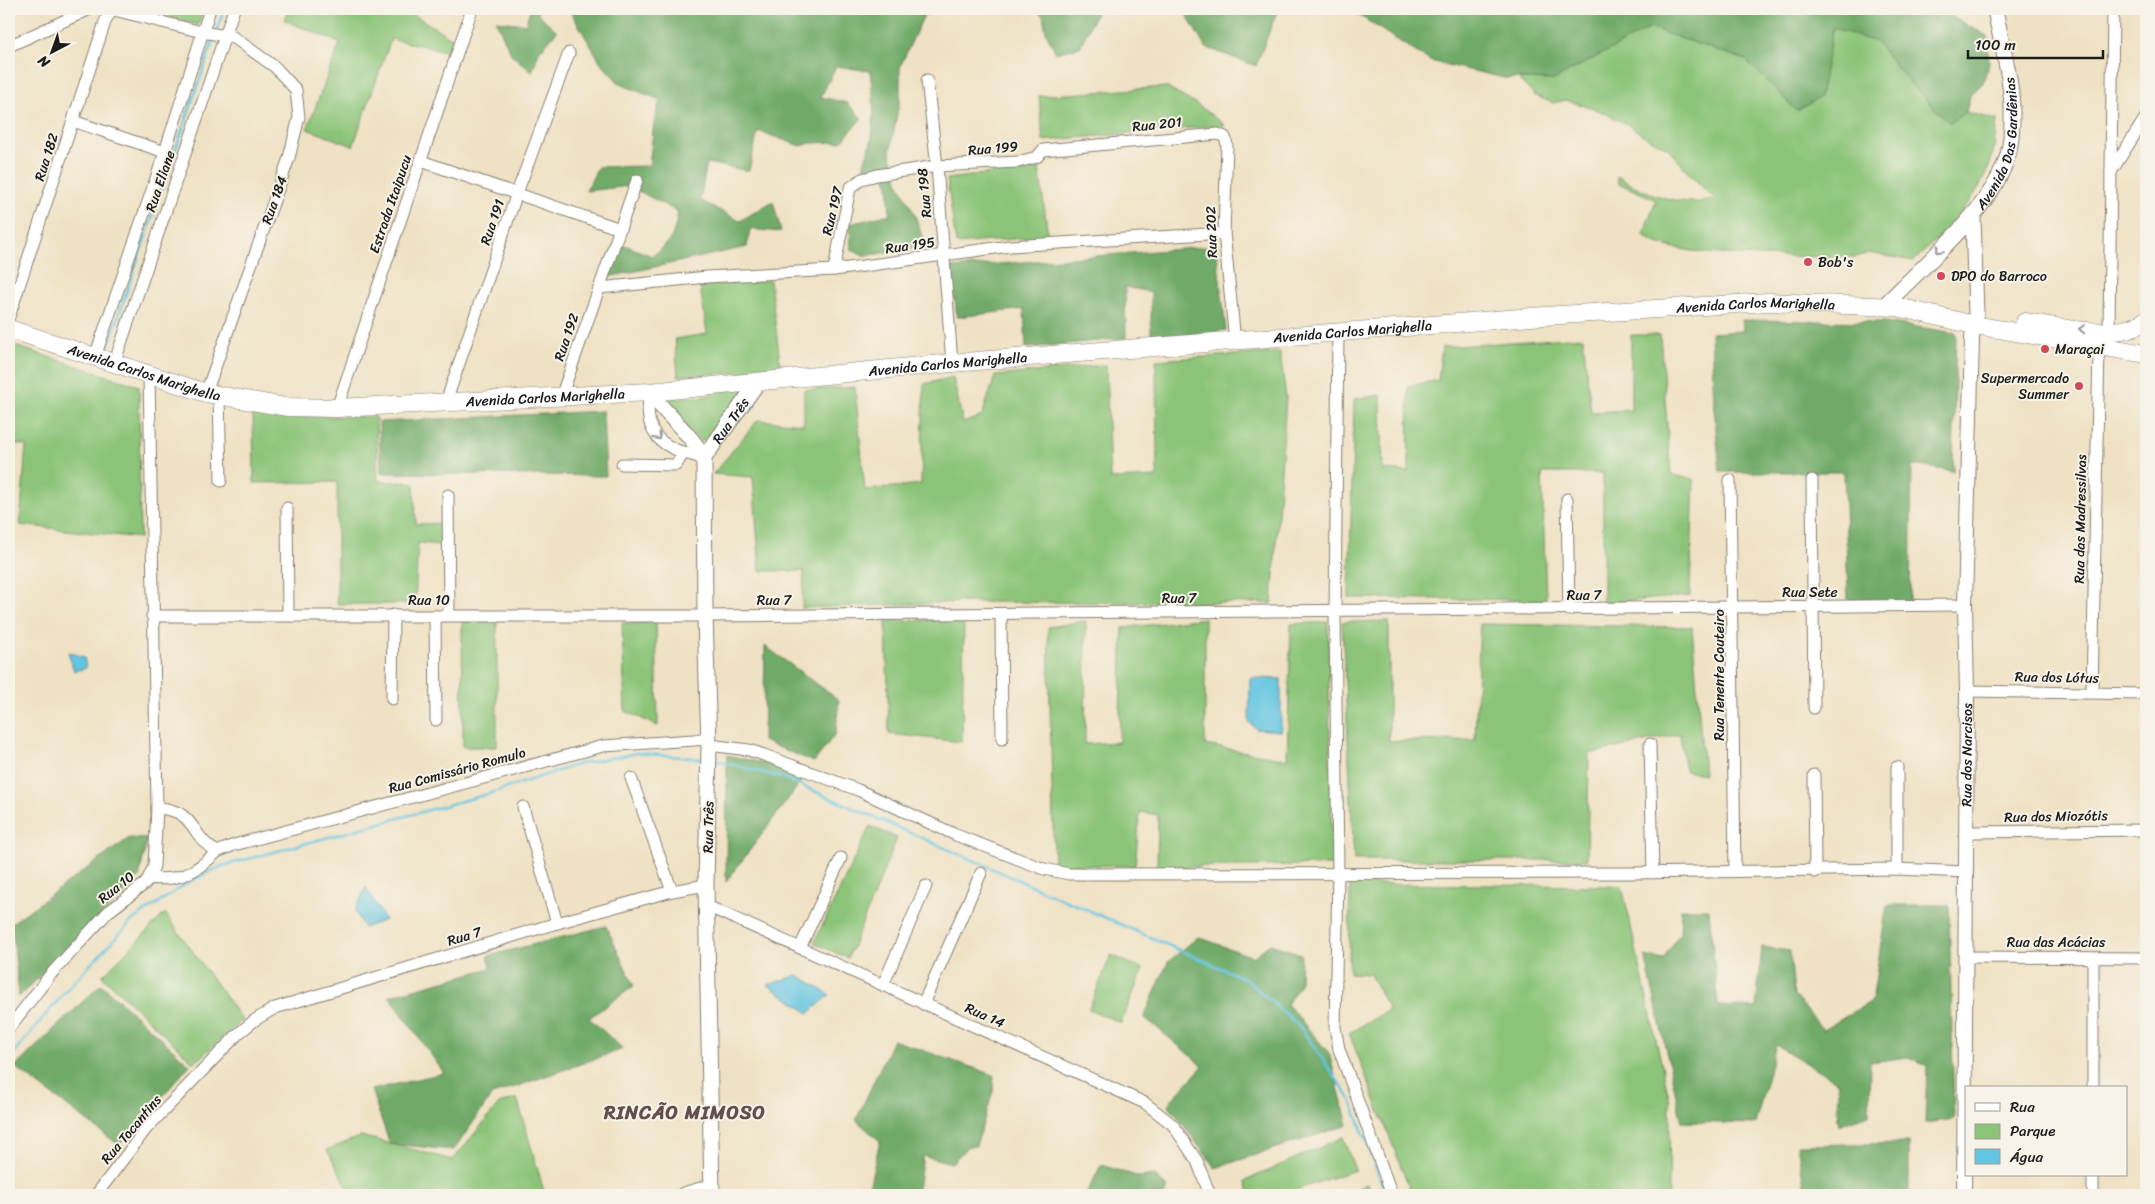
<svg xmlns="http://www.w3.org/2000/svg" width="2155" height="1204" viewBox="0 0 2155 1204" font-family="Sriracha,sans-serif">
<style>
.green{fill:#8bc478;stroke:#54704a}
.forest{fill:#70aa68;stroke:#466342}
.water{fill:#62c5e1;stroke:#3f707e}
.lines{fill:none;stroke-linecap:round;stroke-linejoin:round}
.stream{stroke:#62c5e1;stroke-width:2.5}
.minor-casing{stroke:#867e70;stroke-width:13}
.tertiary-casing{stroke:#867e70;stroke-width:16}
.secondary-casing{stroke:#867e70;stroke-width:17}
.primary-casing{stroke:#867e70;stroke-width:19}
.minor{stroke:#fff;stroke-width:11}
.tertiary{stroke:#fff;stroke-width:14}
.secondary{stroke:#fff;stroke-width:15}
.primary{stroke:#fff;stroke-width:18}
.oneway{stroke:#999}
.poi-dot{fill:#d1495b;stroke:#f7f3e8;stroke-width:2}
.labels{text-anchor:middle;stroke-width:4;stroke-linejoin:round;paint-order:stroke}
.street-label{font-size:14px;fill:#1c1c1c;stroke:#f7f3e8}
.poi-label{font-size:14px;fill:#1c1c1c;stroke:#f7f3e8;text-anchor:start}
.district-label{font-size:19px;font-weight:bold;letter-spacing:1px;fill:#614e4d;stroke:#f7f3e8}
</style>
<rect width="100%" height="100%" fill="#f7f3e8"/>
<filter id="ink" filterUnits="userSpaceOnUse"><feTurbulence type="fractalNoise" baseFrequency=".02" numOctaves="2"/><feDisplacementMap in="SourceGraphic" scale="10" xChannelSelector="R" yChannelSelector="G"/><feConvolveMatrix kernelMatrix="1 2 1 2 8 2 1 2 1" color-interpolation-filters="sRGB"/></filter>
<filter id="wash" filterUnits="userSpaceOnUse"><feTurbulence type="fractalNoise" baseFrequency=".0096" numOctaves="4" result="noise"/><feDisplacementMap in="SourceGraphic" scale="20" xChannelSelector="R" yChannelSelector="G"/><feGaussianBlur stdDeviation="1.12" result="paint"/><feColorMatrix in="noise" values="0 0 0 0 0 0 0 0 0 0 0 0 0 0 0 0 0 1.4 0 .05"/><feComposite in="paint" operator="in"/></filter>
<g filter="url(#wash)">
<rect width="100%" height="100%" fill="#efe1c3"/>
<g class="green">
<path d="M139,9H204L198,25Z"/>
<path d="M288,9H412L411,13L453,39L446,51L391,39L353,146L307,129L340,43L284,20Z"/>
<path d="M1832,27L1876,42L1910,83L1949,122L1966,112L1997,120C1995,133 1995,148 1991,161C1979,199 1941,235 1914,261L1869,253L1856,257C1818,256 1662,261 1643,234L1656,200L1618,183L1617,176C1643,193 1685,209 1715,199L1690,175L1668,148L1643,135L1629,125L1598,110L1566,100L1553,103L1534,95L1518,79L1553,80L1650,28L1746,60L1797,111L1820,96Z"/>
<path d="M1166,87L1199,106L1225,125L1043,141L1039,96Z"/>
<path d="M1039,167L1048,236L956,244L947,179Z"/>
<path d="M770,280L781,370L678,376L675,339L707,334L700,286Z"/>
<path d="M1631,335H1660L1671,475L1694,479L1690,596L1603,603V473H1542L1546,600L1349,598L1354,399L1381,395L1383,470L1409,472L1408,386L1438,380L1442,347L1583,337L1591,412L1631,410Z"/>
<path d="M9,344L139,386L140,538L20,525L26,445L9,444Z"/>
<path d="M1280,352L1286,398L1272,603L968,602L802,608L804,571H760L753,477L713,474L758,420L804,424V390L855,387L865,490L921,484L924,384L953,377L963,423L982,416L995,376L1106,365L1110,479L1157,477L1156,360Z"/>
<path d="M745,388L710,441H700L665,403L671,395L681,398L707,396L716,390Z"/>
<path d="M253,415L376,417L378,481L414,483L416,524L444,523V545L418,543L415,604H337V482L254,483Z"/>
<path d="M1205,618V745L1287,759L1291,624L1328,622L1332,865L1157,867L1158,815L1140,812L1135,866L1054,865L1048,627L1086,621L1085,744L1119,742L1123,628Z"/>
<path d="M964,619L962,742L889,734L886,621Z"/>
<path d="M1389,621V741L1475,740L1480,624L1692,627L1704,774L1685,771L1680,734L1589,754L1587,860H1354L1342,622Z"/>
<path d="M462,622H497V747H463Z"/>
<path d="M622,623H656L658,726L625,711Z"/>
<path d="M870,826L897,838L848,958L814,943Z"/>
<path d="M1350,884L1622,886L1670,1102L1669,1195H1412L1349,1033L1389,1010L1370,974L1349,973Z"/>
<path d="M165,913L242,1020L194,1063L102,976Z"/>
<path d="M1111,955L1143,969L1121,1023L1089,1009Z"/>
<path d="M517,1098L545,1195H352L327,1150L361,1136L453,1160L499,1104Z"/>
<path d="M1343,1137L1355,1170L1281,1195H1250L1245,1181Z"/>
<path d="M1367,1184L1372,1195H1343Z"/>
</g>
<g class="forest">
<path d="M530,9H539L537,13L557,31L539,52L532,72L511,54L496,21L526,24Z"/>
<path d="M569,9H931L923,17L900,67V98L890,152L899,184L915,215L925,246L865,256L851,250L850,224L890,214L888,183L881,167L864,179C860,163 870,153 872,137C875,115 873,94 870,71L836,66L821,97L847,103L862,118L841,142L811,143L801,146L758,131L749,171L707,163L700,200L740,221L773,201L781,232L750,229L747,247L604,278L622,239V244L652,256C672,241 674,236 678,212L629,186L586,191L598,167L649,166L654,122L660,100L620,84L601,63Z"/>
<path d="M1033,9H1098L1080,47L1056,53L1046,33L1043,15Z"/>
<path d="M1183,9H1278L1256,66L1205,47Z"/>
<path d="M1349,9H1938L1987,36L1989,62L1983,83L1970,95L1966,112L1949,123L1910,83L1876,42L1833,28L1820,97L1797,111L1746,60L1650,28L1553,80L1504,78L1430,61Z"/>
<path d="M1216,246L1226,330L1151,340V292L1125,287L1126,338L1026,348L1024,309L957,317L951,268Z"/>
<path d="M1742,320L1885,322L1956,333L1953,471L1912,465L1910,604L1848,600L1844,472H1720L1714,407L1711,333L1743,331Z"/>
<path d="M603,411L606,476L381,473L379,422Z"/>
<path d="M765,646L839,700L836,733L814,762L763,741Z"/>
<path d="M727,755L767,764L803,779L726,882Z"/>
<path d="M129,838L147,839L139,878L19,997L12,923Z"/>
<path d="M1887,905H1949L1954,1119L1925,1123L1927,1066L1908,1057L1870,1062L1869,1115L1838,1125V1082L1776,1045L1755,1124L1682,1122L1645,956L1663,960L1680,933L1681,909H1709L1718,1006L1756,1008L1762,947L1790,951L1794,995L1823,1030L1872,1001Z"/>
<path d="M606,926L634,986L589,1018L623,1049L492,1095L454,1150L390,1144L371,1090L444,1073L389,996L491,968L488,956Z"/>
<path d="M1198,937L1253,957L1270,944L1301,954L1300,984L1287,1004L1329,1053L1348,1125L1215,1168L1168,1104L1203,1066L1144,1017L1168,962Z"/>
<path d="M101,984L190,1065L119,1145L15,1067Z"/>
<path d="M893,1040L994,1075L993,1092L976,1146H968L952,1163L923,1156L917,1195H867L880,1141L856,1120Z"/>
<path d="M1909,1143V1195H1806L1797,1145Z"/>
<path d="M1101,1165L1139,1177L1154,1175L1168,1188L1164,1195H1086Z"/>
</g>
<g class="water">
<path d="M68,652L84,657L86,668L74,671Z"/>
<path d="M1250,678L1281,679V731L1256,729L1249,722Z"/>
<path d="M366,887L385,920L364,928L355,911Z"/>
<path d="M798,975L830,995L809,1013L768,985Z"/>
</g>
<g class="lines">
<g class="stream">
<path d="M217,30L224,9"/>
<path d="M108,346L214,38"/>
<path d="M715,760L784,778L1246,979L1300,1027L1351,1100L1385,1192"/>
<path d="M9,1059L69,987L133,920L192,880L222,866L488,794L579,764L638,753L704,759"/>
</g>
</g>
</g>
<g filter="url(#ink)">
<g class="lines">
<defs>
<g id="minor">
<path d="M114,10L202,32L233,37L275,67L296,90L299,117L289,158L206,393"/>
<path d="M9,46L90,9"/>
<path d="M927,80L937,166L952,363"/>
<path d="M73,121L165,152"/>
<path d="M421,161L620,229"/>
<path d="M2111,172L2146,117"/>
<path d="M834,270L850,188L862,179L877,175L937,166L1018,162L1037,157L1043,150L1218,134L1225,137L1227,145L1224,233L1235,341"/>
<path d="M600,288L707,277L834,270L1010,246L1224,233"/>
<path d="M9,317L106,19L113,9"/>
<path d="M2109,330L2113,9"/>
<path d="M1338,334L1335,612L1338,874L1335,1027L1339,1049L1392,1195"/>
<path d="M95,357L165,152L210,9"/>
<path d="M114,364L234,9"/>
<path d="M650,392C641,437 665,450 704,458"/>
<path d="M219,396L221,481"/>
<path d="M561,397L637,180"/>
<path d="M446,402L517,193L569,53"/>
<path d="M337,408L472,9"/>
<path d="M622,464L676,465L683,454"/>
<path d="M1730,480L1735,871"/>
<path d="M1812,480L1814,708"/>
<path d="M448,495L449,615"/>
<path d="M1567,499L1569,610"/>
<path d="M287,508L288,615"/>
<path d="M1001,614L1002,739"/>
<path d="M152,616H705L1965,605"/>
<path d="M435,616L436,720"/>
<path d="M1967,691L2146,694"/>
<path d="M2092,692L2099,347"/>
<path d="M392,699L393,615"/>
<path d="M1650,744L1653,873"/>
<path d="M709,745L749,750L764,755L858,790L956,835L1044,869L1069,874L1630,873L1897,869L1967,872"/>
<path d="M1814,775L1815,872"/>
<path d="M631,778L672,891"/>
<path d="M523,807L557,923"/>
<path d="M157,808C197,810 189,836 217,852L234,845L603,746L709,739"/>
<path d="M1967,832L2146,830"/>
<path d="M1897,869V767"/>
<path d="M150,878C179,882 196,872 217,852"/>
<path d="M707,906L1145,1103L1173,1125L1197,1161L1210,1195"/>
<path d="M800,948L841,858"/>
<path d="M1966,957L2146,958"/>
<path d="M883,985L926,886"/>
<path d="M923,1004L981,873"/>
<path d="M9,1028L51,974L108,912L146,883L154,866L157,808L149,374"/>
<path d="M2093,1088V958"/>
<path d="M96,1195L146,1129L239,1033L255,1020L275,1008L557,923L672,891L706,885"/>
<path d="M2093,1195V1175"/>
</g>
<g id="tertiary">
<path id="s1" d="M1964,1195L1967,691L1965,605L1972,338L1974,325"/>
</g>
<g id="secondary">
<path d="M1973,215L1976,315L1974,325"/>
<path id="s2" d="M1884,306C1922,266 1993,209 2008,155C2011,143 2012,130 2012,117C2013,81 2001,44 1995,9"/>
<path d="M650,392C666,416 691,433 704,458L705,616L709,745L706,885L712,1195"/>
<path id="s3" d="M704,458L758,382"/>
<path d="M684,1195L711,1187"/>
</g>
<g id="primary">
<path d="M2025,322C2058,327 2118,342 2146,320"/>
<path id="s4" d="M9,329L206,393L286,407L337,408L650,392L952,363L1544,316L1768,302L1898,307L1974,325L2146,354"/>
</g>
</defs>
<use href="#minor" class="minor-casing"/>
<use href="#tertiary" class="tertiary-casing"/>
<use href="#secondary" class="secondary-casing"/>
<use href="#primary" class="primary-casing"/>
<use href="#minor" class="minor"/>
<use href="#tertiary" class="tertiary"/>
<use href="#secondary" class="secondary"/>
<use href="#primary" class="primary"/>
</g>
<defs><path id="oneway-chevron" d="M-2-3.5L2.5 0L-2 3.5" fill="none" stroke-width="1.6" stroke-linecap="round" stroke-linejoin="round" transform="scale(1.25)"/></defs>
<g class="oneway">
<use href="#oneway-chevron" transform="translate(1939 250) rotate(135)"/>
<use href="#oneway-chevron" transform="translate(2082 329) rotate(-178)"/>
<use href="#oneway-chevron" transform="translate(658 437) rotate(48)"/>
</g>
</g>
<g class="poi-dot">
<circle cx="1808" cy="262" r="5"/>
<circle cx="1941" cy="276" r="5"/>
<circle cx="2045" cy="349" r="5"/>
<circle cx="2079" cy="386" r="5"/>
</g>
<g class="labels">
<g class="street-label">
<text transform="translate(1157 124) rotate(-6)" y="5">Rua 201</text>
<text dy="5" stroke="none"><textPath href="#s2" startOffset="206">Avenida Das Gardênias</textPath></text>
<text transform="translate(993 148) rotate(-5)" y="5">Rua 199</text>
<text transform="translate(46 157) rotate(-72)" y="5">Rua 182</text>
<text transform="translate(160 181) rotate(-71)" y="5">Rua Eliane</text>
<text transform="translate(924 193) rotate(-95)" y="5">Rua 198</text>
<text transform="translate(274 200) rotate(-70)" y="5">Rua 184</text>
<text transform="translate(390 204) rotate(-71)" y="5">Estrada Itaipucu</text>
<text transform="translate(832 211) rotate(-76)" y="5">Rua 197</text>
<text transform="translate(492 222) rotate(-71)" y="5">Rua 191</text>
<text transform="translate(1211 232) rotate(-92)" y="5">Rua 202</text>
<text transform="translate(910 245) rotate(-8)" y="5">Rua 195</text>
<text dy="5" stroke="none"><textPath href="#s4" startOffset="1762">Avenida Carlos Marighella</textPath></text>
<text dy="5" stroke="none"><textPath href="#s4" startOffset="1358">Avenida Carlos Marighella</textPath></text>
<text transform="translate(566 337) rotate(-71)" y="5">Rua 192</text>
<text dy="5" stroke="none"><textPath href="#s4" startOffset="952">Avenida Carlos Marighella</textPath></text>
<text dy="5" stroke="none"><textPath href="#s4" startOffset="142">Avenida Carlos Marighella</textPath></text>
<text dy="5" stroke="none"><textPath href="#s4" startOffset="548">Avenida Carlos Marighella</textPath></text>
<text dy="5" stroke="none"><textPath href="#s3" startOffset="46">Rua Três</textPath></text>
<text transform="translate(2080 519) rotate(-89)" y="5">Rua das Madressilvas</text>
<text x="1810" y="597">Rua Sete</text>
<text x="1584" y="600">Rua 7</text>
<text x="1179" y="603">Rua 7</text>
<text x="429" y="605">Rua 10</text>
<text x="774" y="605">Rua 7</text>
<text transform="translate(1719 675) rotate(-90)" y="5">Rua Tenente Couteiro</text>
<text transform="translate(2057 677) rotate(1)" y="5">Rua dos Lótus</text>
<text dy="5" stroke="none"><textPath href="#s1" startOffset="440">Rua dos Narcisos</textPath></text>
<text transform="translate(457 770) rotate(-15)" y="5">Rua Comissário Romulo</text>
<text transform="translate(2056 816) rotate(-1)" y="5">Rua dos Miozótis</text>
<text transform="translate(708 827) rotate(-89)" y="5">Rua Três</text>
<text transform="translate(116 887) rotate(-39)" y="5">Rua 10</text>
<text transform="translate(464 936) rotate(-17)" y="5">Rua 7</text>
<text x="2056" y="947">Rua das Acácias</text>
<text transform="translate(985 1015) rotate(24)" y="5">Rua 14</text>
<text transform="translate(131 1129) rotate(-50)" y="5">Rua Tocantins</text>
</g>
<g class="poi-label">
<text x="1818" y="267">Bob's</text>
<text x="1951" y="281">DPO do Barroco</text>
<text x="2055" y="354">Maraçai</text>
<text x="2069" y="383" text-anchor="end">Supermercado<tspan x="2069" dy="16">Summer</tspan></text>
</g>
<g class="district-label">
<text x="685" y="1119">RINCÃO MIMOSO</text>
</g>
</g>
<rect width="2155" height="1204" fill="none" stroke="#f7f3e8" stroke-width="30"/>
<rect x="1965" y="1086" width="162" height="90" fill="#f7f3e8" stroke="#9f9d96"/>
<rect x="1975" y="1103" width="25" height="8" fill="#ffffff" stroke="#9f9d96"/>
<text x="2010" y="1112" font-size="15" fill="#1c1c1c">Rua</text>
<rect x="1975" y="1124" width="25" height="15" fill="#8bc478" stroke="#9f9d96"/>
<text x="2010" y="1136" font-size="15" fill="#1c1c1c">Parque</text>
<rect x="1975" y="1149" width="25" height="15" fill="#62c5e1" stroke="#9f9d96"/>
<text x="2010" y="1162" font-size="15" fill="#1c1c1c">Água</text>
<g transform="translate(52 52) rotate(221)" stroke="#f7f3e8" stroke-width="4" paint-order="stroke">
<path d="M0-4L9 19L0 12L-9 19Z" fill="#1c1c1c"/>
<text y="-8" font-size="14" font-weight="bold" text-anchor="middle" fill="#1c1c1c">N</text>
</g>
<path d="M1968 50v8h135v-8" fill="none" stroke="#1c1c1c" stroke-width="2.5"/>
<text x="1975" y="50" font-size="15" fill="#1c1c1c" stroke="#f7f3e8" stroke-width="4" paint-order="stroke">100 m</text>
</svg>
